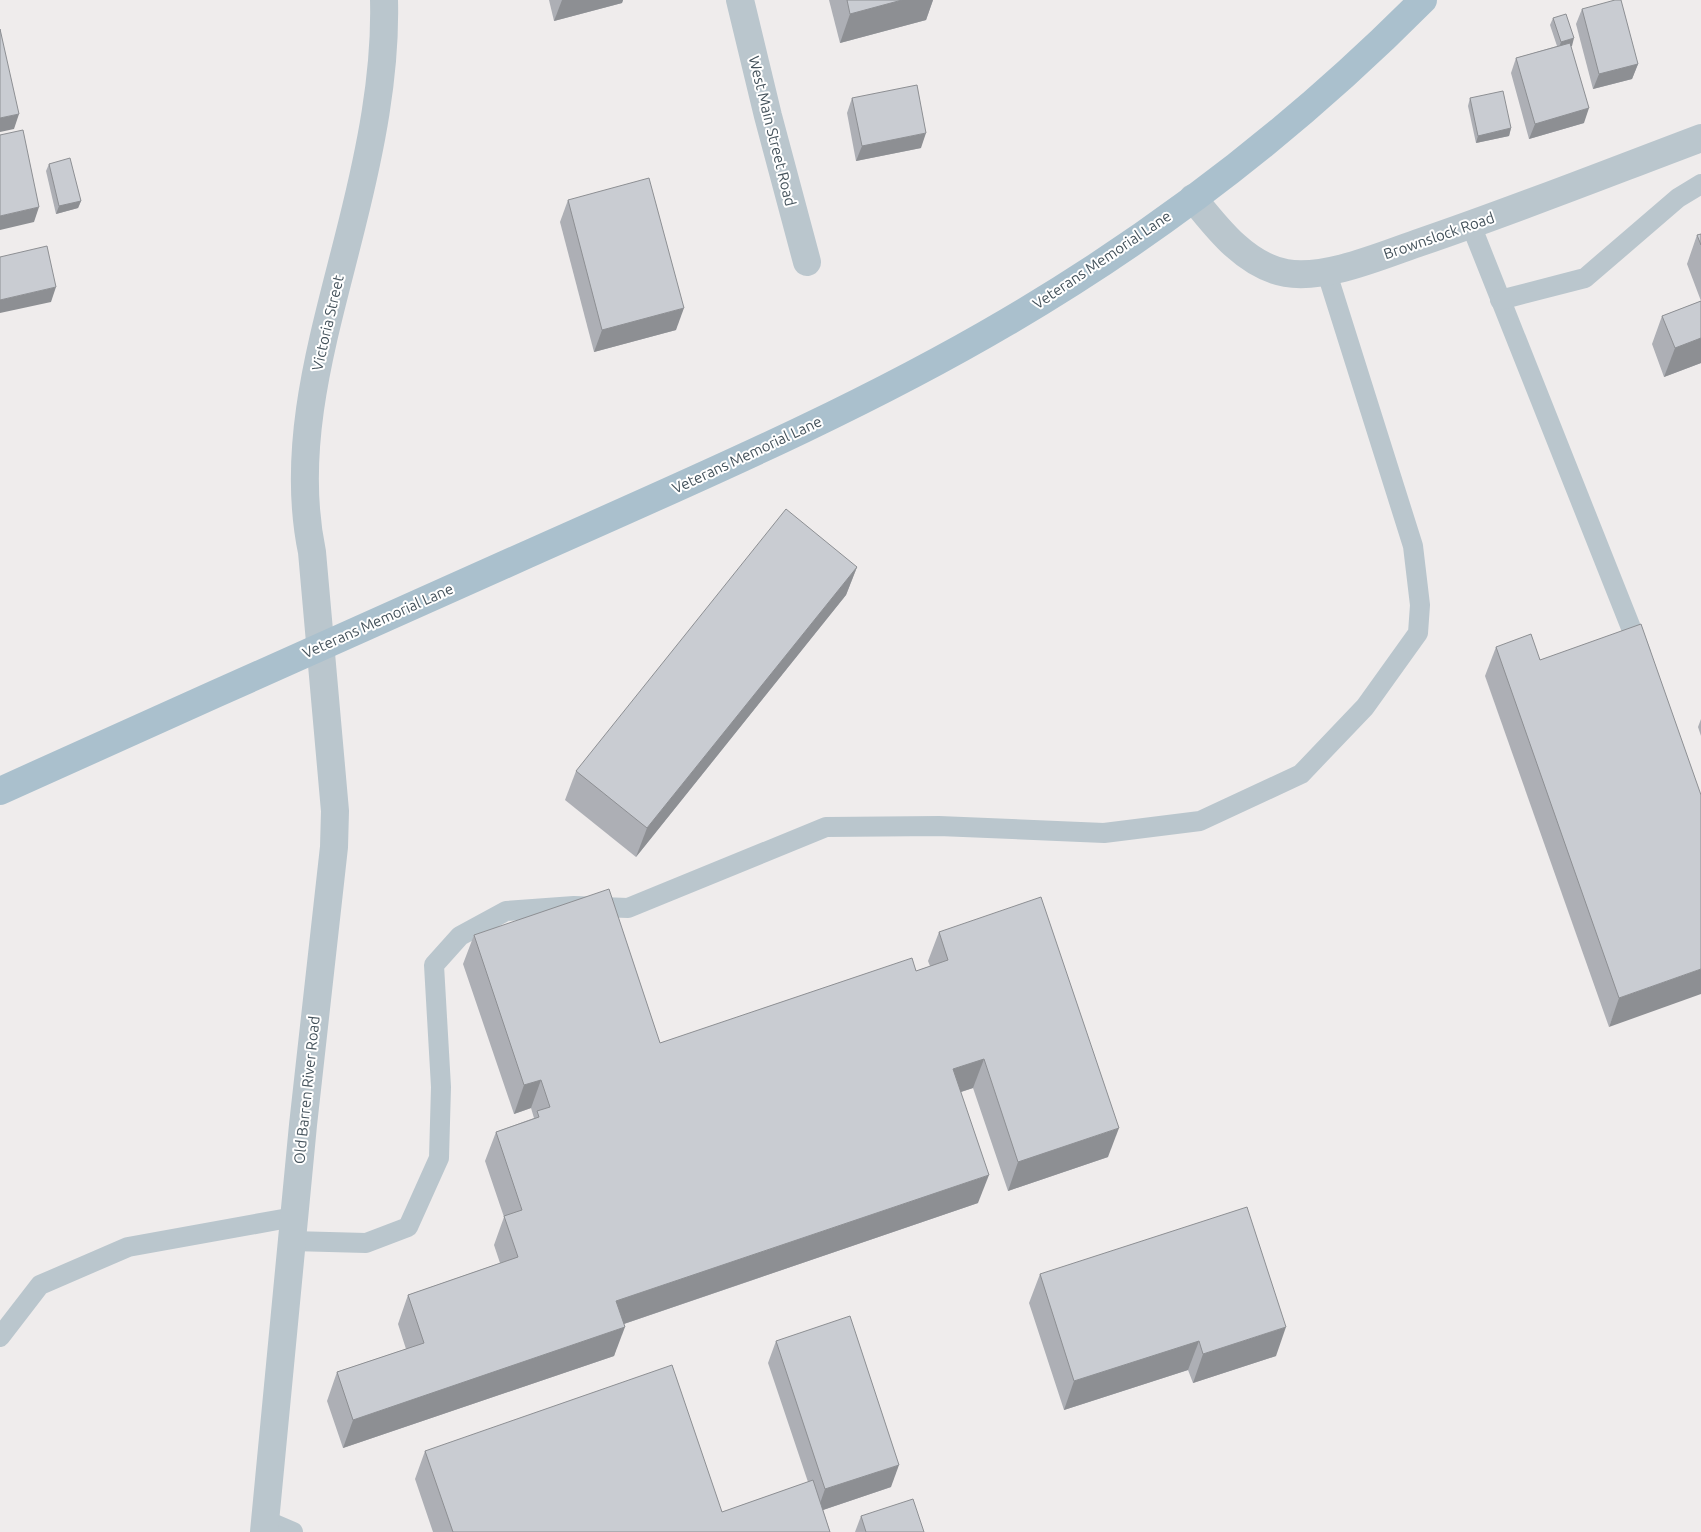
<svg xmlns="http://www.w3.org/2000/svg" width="1701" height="1532" viewBox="0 0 1701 1532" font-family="Ubuntu,sans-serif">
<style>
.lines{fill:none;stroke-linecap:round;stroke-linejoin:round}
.service{stroke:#bac6cd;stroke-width:20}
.minor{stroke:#bac6cd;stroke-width:28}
.primary{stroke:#aac0cd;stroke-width:28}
.wall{fill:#adafb5}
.shaded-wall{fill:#8d8f93}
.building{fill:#c9ccd2;stroke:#8d8f93}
.labels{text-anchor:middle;stroke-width:4;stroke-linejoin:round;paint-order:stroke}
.street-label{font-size:15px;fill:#44525b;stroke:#fff}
</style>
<rect width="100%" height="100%" fill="#efecec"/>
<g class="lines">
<g class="service">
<path d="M1471,225L1641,653"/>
<path d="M1500,300L1585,278L1678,198L1701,184"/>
<path d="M292,1241L366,1243L408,1227L439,1158L441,1087L434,965L460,936L506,911L574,906L628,908L826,827L939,826L1104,833L1200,821L1301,774L1365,707L1418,633L1420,605L1413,546L1326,270"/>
<path d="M0,1337L40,1285L128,1247L294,1217"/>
<path d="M265,1520L293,1532"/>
</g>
<g class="minor">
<path d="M740,0L768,116L807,262"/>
<path d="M1193,198C1217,228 1246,266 1286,273C1326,280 1383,255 1421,242C1515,210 1608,173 1701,138"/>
<path d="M264,1532L303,1125L334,847L335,811L312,552C289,442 326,330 352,224C370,152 386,75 384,0"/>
</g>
<path class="primary" d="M0,791C175,712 351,633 526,555C689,482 854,412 1007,322C1159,233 1299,125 1423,0"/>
</g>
<g class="wall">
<path d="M549,0H623L622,3L554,21Z"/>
<path d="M829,0H933L926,20L840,43Z"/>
<path d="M1582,9L1638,64L1632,79L1593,89L1576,24Z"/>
<path d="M1553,18L1571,46L1584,123L1529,139L1511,73L1516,58L1557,46L1550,25Z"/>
<path d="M852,98L921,148L856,161L847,113Z"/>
<path d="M1470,98L1511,128L1509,136L1476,143L1468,106Z"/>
<path d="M49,164L81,201L78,208L56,214L46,171Z"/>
<path d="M568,200L676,330L594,352L560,222Z"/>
<path d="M1701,234V363L1664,377L1652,344L1662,316L1701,301L1687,264L1697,235Z"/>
<path d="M857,567L846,595L636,857L565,800L576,771Z"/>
<path d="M1496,647L1540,660L1701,795L1609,1027L1485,676Z"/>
<path d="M1701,719V736L1698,727Z"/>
<path d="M939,932L1108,1157L1008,1191L973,1088L961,1092L978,1203L624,1324L614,1356L343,1448L327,1401L337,1372L406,1349L398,1324L408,1295L500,1263L494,1245L504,1217L485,1161L496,1132L534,1118L531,1108L514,1114L463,964L474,935L660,1043L916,971L930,966L928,961Z"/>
<path d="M1040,1274L1276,1356L1193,1383L1188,1370L1064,1410L1029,1303Z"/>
<path d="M776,1341L891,1487L823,1510L830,1532H433L415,1479L425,1451L722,1512L808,1482L768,1363Z"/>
<path d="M861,1516L924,1532H855Z"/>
</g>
<g class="shaded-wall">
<path d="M562,0H623L622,3L554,21Z"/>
<path d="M902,0H933L926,20L840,43L850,14Z"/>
<path d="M1574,38L1572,46L1558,50L1561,42Z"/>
<path d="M1638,64L1632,79L1593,89L1599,74Z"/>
<path d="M1589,108L1584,123L1529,139L1535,124Z"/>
<path d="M19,114L14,129L0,132V118Z"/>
<path d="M1511,128L1509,136L1476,143L1478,136Z"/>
<path d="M926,133L921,148L856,161L862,146Z"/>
<path d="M81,201L78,208L56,214L59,206Z"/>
<path d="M39,207L34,222L0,230V216Z"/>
<path d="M56,287L51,302L0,313V300Z"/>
<path d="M684,308L676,330L594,352L602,330Z"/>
<path d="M1701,338V363L1664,377L1675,348Z"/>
<path d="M857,567L846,595L636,857L647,828Z"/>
<path d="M1701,969V994L1609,1027L1619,998Z"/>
<path d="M984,1059L973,1088L942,1098L953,1069Z"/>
<path d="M541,1080L531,1108L514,1114L524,1085Z"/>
<path d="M1119,1128L1108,1157L1008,1191L1018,1162Z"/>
<path d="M989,1175L978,1203L606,1330L616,1301Z"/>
<path d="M625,1327L614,1356L343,1448L353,1420Z"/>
<path d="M1286,1327L1276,1356L1193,1383L1203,1354Z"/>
<path d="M1199,1341L1188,1370L1064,1410L1074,1381Z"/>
<path d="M899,1465L891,1487L817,1512L825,1489Z"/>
</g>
<g class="building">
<path d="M847,0H902L850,14Z"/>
<path d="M1615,0H1621L1638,64L1599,74L1582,9Z"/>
<path d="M1566,14L1574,38L1561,42L1553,18Z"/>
<path d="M0,29L19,114L0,118Z"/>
<path d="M1570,43L1589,108L1535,124L1516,58Z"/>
<path d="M917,85L926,133L862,146L852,98Z"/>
<path d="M1503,91L1511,128L1478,136L1470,98Z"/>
<path d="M23,130L39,207L0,216V135Z"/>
<path d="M70,158L81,201L59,206L49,164Z"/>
<path d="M649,178L684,308L602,330L568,200Z"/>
<path d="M1701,234V245L1697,235Z"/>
<path d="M47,246L56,287L0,300V257Z"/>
<path d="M1701,301V338L1675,348L1662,316Z"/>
<path d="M786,509L857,567L647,828L576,771Z"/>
<path d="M1641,624L1701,795V969L1619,998L1496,647L1531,634L1540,660Z"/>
<path d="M609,889L660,1043L912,958L916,971L948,960L939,932L1041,897L1119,1128L1018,1162L984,1059L953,1069L989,1175L616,1301L625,1327L353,1420L337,1372L424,1343L408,1295L518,1257L504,1216L522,1210L496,1132L539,1117L537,1111L550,1107L541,1080L524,1085L474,935Z"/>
<path d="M1247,1207L1286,1327L1203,1354L1199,1341L1074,1381L1040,1274Z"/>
<path d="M850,1316L899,1465L825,1489L776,1341Z"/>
<path d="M672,1365L722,1512L813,1480L830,1532H453L425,1451Z"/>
<path d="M913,1499L924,1532H866L861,1516Z"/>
</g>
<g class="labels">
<g class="street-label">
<text transform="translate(772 131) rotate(76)" y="5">West Main Street Road</text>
<text transform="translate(1439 236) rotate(-19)" y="5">Brownslock Road</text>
<text transform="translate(1102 260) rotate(-34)" y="5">Veterans Memorial Lane</text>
<text transform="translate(328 323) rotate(-77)" y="5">Victoria Street</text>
<text transform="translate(747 455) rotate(-25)" y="5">Veterans Memorial Lane</text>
<text transform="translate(378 621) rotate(-24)" y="5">Veterans Memorial Lane</text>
<text transform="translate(307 1090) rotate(-84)" y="5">Old Barren River Road</text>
</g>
</g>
</svg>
